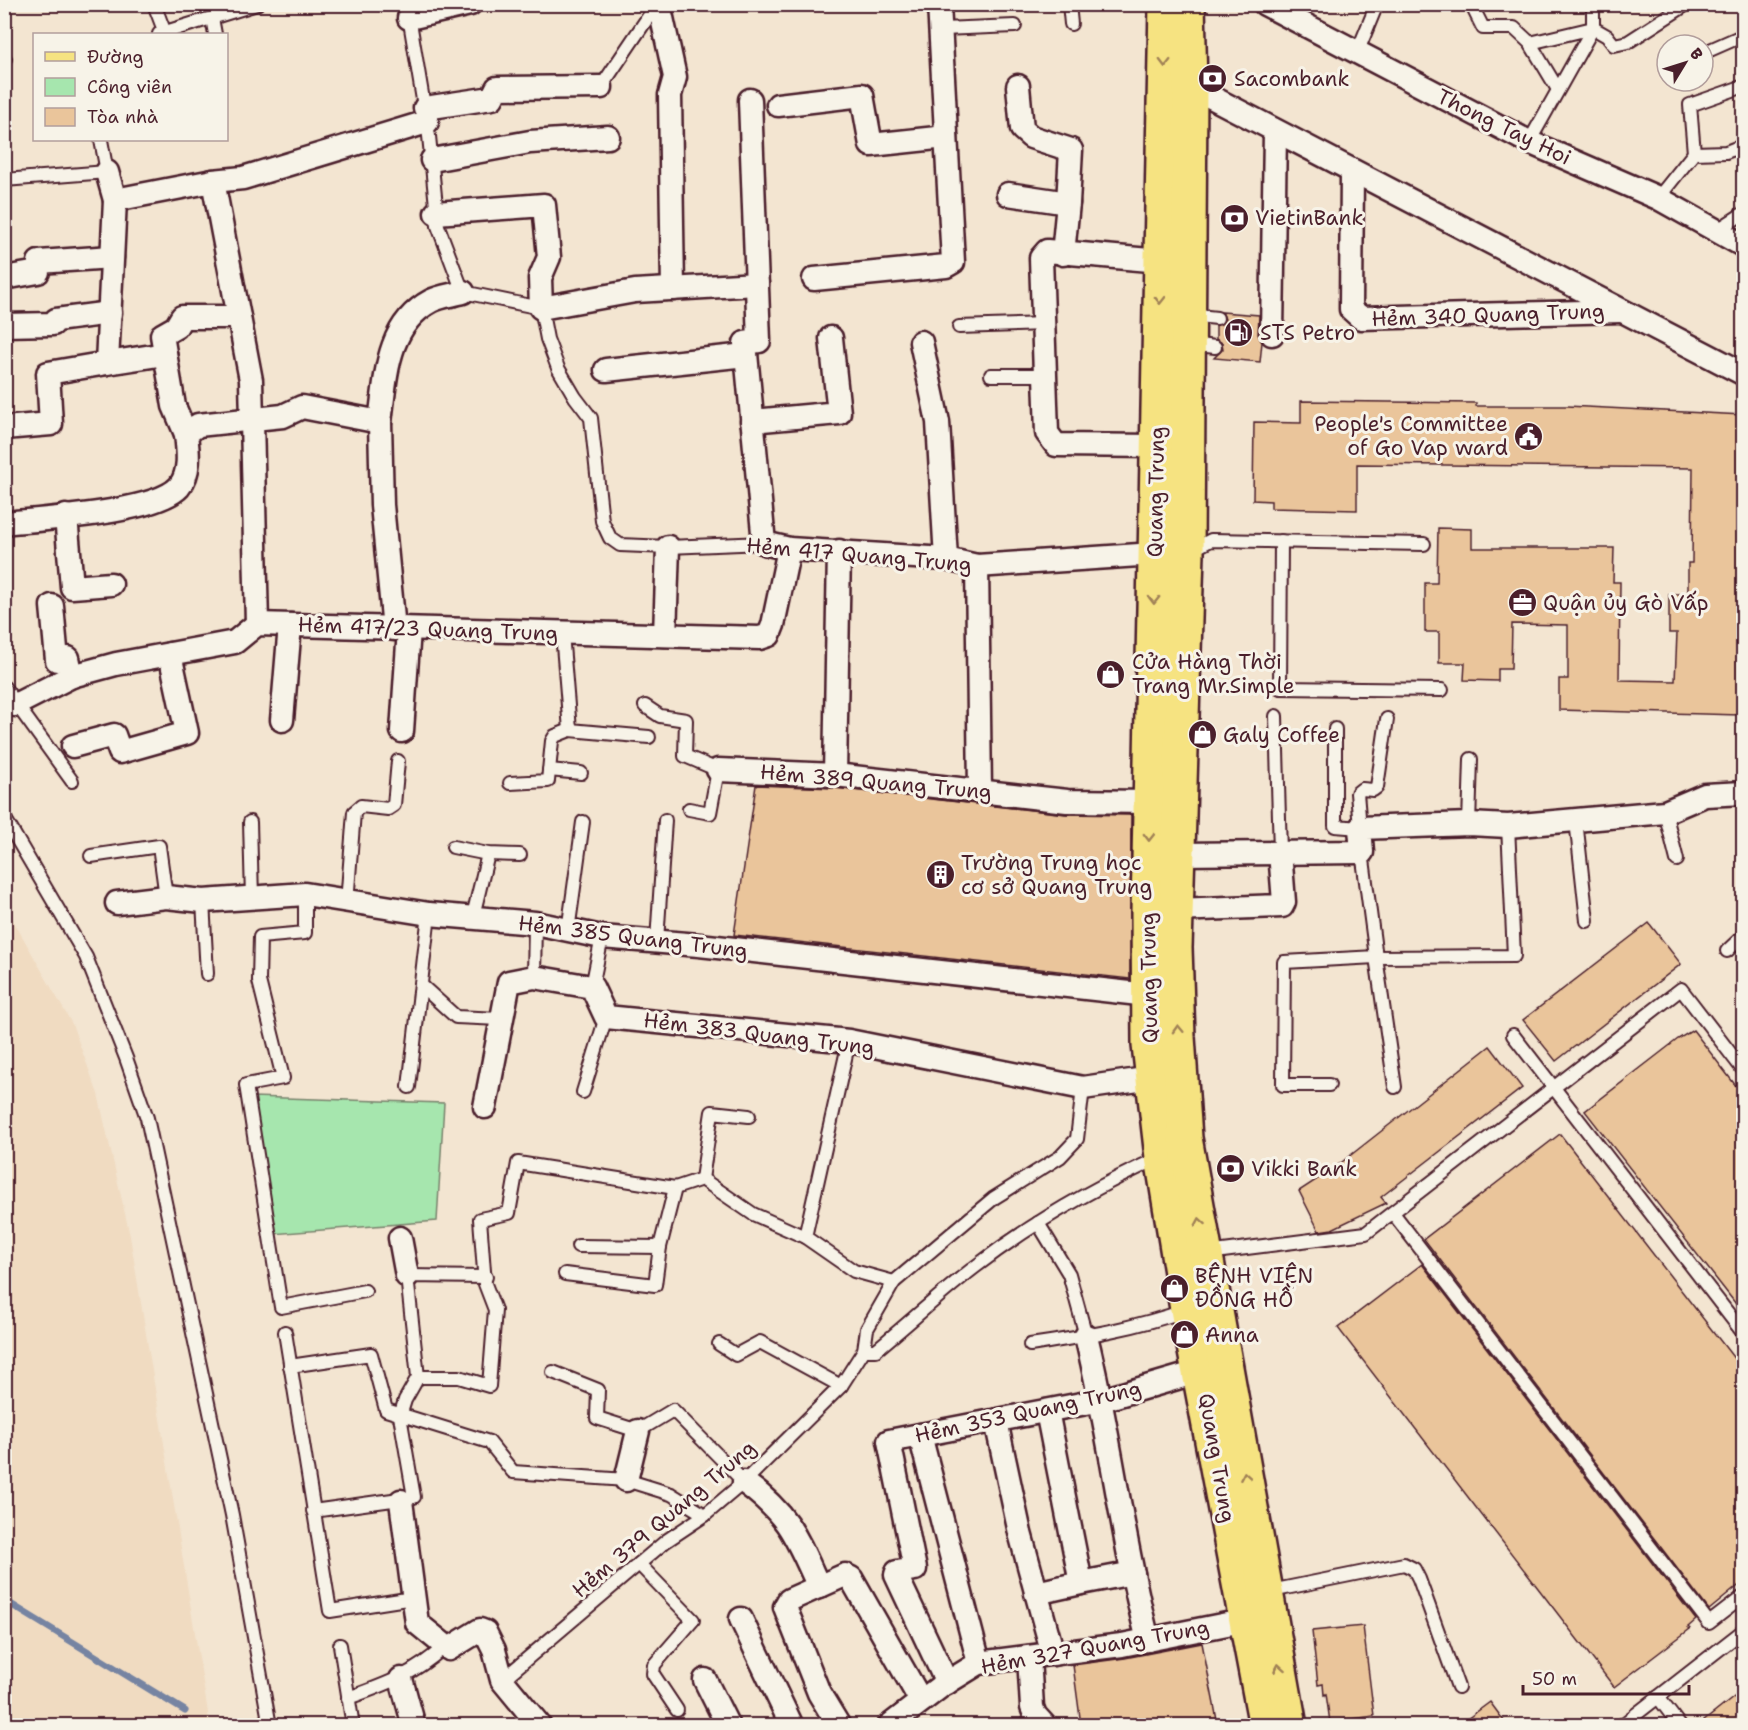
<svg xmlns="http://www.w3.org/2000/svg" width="1748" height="1730" viewBox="0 0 1748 1730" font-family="'Shantell Sans',sans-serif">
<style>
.built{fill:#f0dbc1}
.green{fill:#a6e6ae;stroke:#78826c;stroke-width:1.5}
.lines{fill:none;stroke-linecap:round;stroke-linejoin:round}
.stream{stroke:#7684a2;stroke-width:7}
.building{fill:#eac59b;stroke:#4a1f2b;stroke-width:1.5}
.service-casing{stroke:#4a1f2b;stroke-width:16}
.minor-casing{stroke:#4a1f2b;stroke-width:27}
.primary-casing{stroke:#4a1f2b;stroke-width:38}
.service{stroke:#f7f3e8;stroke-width:12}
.minor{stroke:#f7f3e8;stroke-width:22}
.primary{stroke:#f6e381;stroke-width:33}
.oneway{stroke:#a08156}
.labels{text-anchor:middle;stroke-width:6;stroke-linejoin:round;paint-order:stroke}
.poi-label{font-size:21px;fill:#4a1f2b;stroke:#f7f3e8;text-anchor:start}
.street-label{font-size:21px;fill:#4a1f2b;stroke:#f7f3e8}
</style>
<rect width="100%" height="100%" fill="#f3e5d1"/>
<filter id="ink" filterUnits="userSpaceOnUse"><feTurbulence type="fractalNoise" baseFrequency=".0167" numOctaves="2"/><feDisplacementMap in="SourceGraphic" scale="12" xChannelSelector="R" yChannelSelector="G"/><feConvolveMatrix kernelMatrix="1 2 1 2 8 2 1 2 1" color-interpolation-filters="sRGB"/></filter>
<g filter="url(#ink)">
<path class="built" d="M5,906L72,1024L98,1094L130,1236L210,1725H5Z"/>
<path class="green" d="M252,1097L444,1103L437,1221L272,1234Z"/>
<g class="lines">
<path class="stream" d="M4,1600L185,1711"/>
</g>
<g class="building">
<path d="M1222,312L1259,315L1258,334L1262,342L1260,362L1214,358L1223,349L1222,343L1216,339V326L1225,319Z"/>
<path d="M1301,401L1476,403V406H1567L1743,415V665H1741L1740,715L1559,710V679H1568V625L1512,624L1511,669H1498V681L1464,680L1465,663H1439V632H1425V583H1437L1438,528L1472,529V548H1614L1613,582H1620L1619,680L1675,681L1677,633H1669V594H1688V563H1692L1693,468L1357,464V510L1271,508V501L1253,500L1254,422L1301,423Z"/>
<path d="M756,785L834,788L1066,814L1131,815L1130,979L734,935Z"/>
<path d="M1649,923L1681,964L1556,1061L1523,1020Z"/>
<path d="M1693,1030L1743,1095V1313L1585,1111L1678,1039Z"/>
<path d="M1490,1046L1522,1088L1381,1197L1386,1203L1332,1229L1319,1231L1299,1191L1333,1169Z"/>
<path d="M1560,1134L1743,1370V1582L1709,1610L1424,1239Z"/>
<path d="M1422,1264L1696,1620L1688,1627L1690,1629L1614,1687L1338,1328Z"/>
<path d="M1363,1626L1374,1716L1330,1722L1326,1694L1324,1695L1323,1684L1318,1685L1312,1631Z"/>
<path d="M1202,1643L1218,1725H1081L1073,1665L1125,1658Z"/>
<path d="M1743,1690V1725H1699Z"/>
<path d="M1490,1702L1507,1725H1459Z"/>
</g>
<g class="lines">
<defs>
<g id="service">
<path d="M154,4L165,33"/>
<path d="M407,4L429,136L438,226L463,292L541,308L547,339L558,368L575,397L591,418L602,521L610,538L620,545L668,547L764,543"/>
<path d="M1069,4L1071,24"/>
<path d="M1471,4L1483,28H1514L1530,43L1557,88"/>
<path d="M212,18L215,34"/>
<path d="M942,29L1015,26"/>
<path d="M159,34L257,4"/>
<path d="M1530,43L1593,28V4"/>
<path d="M1357,53L1377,4"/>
<path d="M1703,53L1744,35"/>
<path d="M4,58L5,59"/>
<path d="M601,87L657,4"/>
<path d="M1529,142L1593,28L1607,36L1614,45L1628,42L1687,4"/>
<path d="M1694,153L1690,105L1744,86"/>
<path d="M4,180L107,172L101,140"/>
<path d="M1658,198L1694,153L1726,152L1744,145"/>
<path d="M1716,231L1744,213"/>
<path d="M1189,315L1217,318"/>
<path d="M959,327L1043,324"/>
<path d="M1190,344L1215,347"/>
<path d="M991,375H1045"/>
<path d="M1281,541L1280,688L1442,690"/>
<path d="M1190,551L1211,540L1424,544"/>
<path d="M562,633L570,730L649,737"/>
<path d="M4,687L72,781"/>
<path d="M645,706L660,716L686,720L685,756L718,770L710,813L689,809"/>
<path d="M1276,716L1280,852"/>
<path d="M1335,729V826L1360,828L1357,793L1362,789L1373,790L1377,787L1387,719"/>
<path d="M549,770L581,773"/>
<path d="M510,783L548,781L552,741L555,736L570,730"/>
<path d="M1665,812L1677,860"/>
<path d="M4,817L86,957L126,1058L147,1118L232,1515L270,1726"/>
<path d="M1576,820L1587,921"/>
<path d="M250,822L252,898"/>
<path d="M1469,824L1471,759"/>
<path d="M453,847L488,854L520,855"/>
<path d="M91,856L159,846L166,897"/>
<path d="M305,894V933L260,937L259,981L283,1078L246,1085L281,1307L365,1291"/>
<path d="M203,901L207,974"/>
<path d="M347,903L354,812L361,806L388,809L394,805L398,761"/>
<path d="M472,920L488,854"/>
<path d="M568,931L583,822"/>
<path d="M657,941L665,820"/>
<path d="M1727,951L1744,935"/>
<path d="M534,977L535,923"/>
<path d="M422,986L456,1017L500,1019"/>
<path d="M592,987L602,937"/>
<path d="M1513,1035L1744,1334"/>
<path d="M1329,1085H1283L1284,962L1376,957L1362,852"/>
<path d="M409,1087L429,914"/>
<path d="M1395,1087L1376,957L1514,956L1508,826"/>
<path d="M583,1092L606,1017"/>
<path d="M702,1179L712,1112L749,1116"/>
<path d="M1393,1213L1709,1623L1744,1596"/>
<path d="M1038,1223L1069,1274L1086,1336"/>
<path d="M805,1237L849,1041"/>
<path d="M578,1246L660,1247"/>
<path d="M1207,1253L1366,1233L1681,989L1744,1071"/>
<path d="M565,1274L655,1285L660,1247L675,1188"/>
<path d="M285,1332L330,1611L413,1598"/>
<path d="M719,1344L736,1355L760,1342L841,1386"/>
<path d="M1030,1345C1082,1337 1137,1328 1186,1310"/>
<path d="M864,1350L867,1329L894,1282L994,1198L1060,1157L1077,1139L1083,1088"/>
<path d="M290,1366L371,1354L386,1410L489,1442L513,1472L626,1480L671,1494L705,1515"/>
<path d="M553,1372L598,1390L597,1418L638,1431L673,1410L744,1482"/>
<path d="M418,1377H459L489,1386L495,1310L485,1284L480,1219L509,1213L518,1163L675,1188L702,1179L753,1214L805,1237L854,1271L894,1282"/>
<path d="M313,1511L414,1497L400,1416L405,1400L418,1377L407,1276L486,1277"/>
<path d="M639,1564L693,1620L654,1665L653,1674L677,1710"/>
<path d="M1266,1592L1404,1564L1414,1569L1419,1579L1458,1687"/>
<path d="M340,1645L353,1726"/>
<path d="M502,1680L666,1541L705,1515L744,1482L841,1386L864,1350H876C909,1323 941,1293 975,1267C1032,1223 1095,1187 1161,1157"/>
<path d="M1658,1697L1680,1726"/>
<path d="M348,1698C387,1684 413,1675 444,1647"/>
<path d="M1621,1726L1744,1630"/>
</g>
<g id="minor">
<path d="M659,4L675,77L670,95L673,289"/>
<path d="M1265,4L1529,142L1658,198L1744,246"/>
<path d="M409,18L470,4"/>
<path d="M1018,86L1022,129L1031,137L1071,150L1068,203"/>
<path d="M1190,86L1744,374"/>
<path d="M750,100L759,341L745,343L764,543L789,549L946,559L977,566L1154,554"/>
<path d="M778,105L862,95L871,145L946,137"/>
<path d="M425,108L492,98L497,88L601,87"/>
<path d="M432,160L530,142L608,137"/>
<path d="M1352,171L1351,309L1361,318L1621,311"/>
<path d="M107,172L115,200"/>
<path d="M213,181L251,380L257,624"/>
<path d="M1008,194L1068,203L1063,254"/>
<path d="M436,213L544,205L549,257L540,278L541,308L635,291L757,284"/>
<path d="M4,278L38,272L39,262L112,257"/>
<path d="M814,279L946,266L953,262L939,4"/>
<path d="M4,325L53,324L56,320L110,313"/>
<path d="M1272,334L1275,131"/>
<path d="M921,342L938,422L946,559"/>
<path d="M107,363L165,354"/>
<path d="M606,370L746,355"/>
<path d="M752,421L839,413L831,338"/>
<path d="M380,422L382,505L394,629"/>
<path d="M4,428L51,424L48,373L107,363L115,200L213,181L243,178L427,122"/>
<path d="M186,434L174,406L162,335L176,327L182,317H239"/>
<path d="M1156,446L1056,445L1047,433L1041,258L1047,251L1161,261"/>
<path d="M66,516L72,587L111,584"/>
<path d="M4,523C42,519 155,513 179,487C191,473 188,451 186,434L198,425L283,416L302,407L380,422C386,378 386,325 431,301C440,296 453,295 463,292"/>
<path d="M977,566L980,791"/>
<path d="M52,606L57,660L68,658L72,676"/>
<path d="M665,635L668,547"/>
<path d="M15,705L72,676L116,664L235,642L257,624L760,638L769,635L773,625L789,549"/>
<path d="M282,720L290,625"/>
<path d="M402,731L409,629"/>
<path d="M73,746L114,735L120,752L187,733L170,654"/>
<path d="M718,770L835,775L1067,801L1150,802"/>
<path d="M835,775L839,551"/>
<path d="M1180,854L1362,852L1360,828L1469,824L1508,826L1665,812L1705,795L1744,793"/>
<path d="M117,903L166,897L203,901L305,894L429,914L535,923L602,937L699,945L1148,995"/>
<path d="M1176,910L1282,906L1284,902L1280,852"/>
<path d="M485,1107L509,982L534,977L592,987L606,1017L849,1041L1083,1088L1152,1078"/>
<path d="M400,1238L407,1276"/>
<path d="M1086,1336C1111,1437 1122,1540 1148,1640"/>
<path d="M1047,1411L1081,1583L1133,1573"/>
<path d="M996,1421L1020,1533L1053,1654"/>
<path d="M920,1435L979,1663"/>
<path d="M626,1480L638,1431"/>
<path d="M744,1482C790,1516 796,1537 819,1587"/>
<path d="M401,1501L417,1623L449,1649L480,1630L485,1632L494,1650L502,1680L540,1726"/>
<path d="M1036,1593L1081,1583"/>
<path d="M741,1619L792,1726"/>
<path d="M1029,1657L1032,1707L1035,1715L1045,1726"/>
<path d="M401,1679L414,1726"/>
<path d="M705,1680L728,1726"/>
<path d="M947,1683L896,1575L897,1572L915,1569L889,1441L1102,1400L1201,1371"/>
<path d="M839,1726L819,1693L785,1607L789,1600L845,1575L851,1578L921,1701"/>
<path d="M889,1726L940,1687L979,1663L1122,1645L1247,1620"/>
</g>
<g id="primary">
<path d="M1166,4L1148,912L1149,1045L1162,1157L1187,1309L1266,1726"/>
<path d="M1188,4L1190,86L1187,553L1175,948L1178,1037L1185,1138L1290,1726"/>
</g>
</defs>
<use href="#service" class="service-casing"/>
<use href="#minor" class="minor-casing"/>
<use href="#primary" class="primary-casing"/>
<use href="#service" class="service"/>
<use href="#minor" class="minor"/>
<use href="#primary" class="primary"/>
</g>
<defs><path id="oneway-chevron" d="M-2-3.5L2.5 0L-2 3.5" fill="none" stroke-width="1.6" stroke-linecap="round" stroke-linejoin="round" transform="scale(1.5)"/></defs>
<g class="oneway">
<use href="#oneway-chevron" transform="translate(1165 63) rotate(91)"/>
<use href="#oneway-chevron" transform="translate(1160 300) rotate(91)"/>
<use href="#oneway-chevron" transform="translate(1154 600) rotate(91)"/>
<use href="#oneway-chevron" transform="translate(1149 837) rotate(91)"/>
<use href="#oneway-chevron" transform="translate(1178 1029) rotate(-92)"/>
<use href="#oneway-chevron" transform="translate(1200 1222) rotate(-100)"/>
<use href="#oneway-chevron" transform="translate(1245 1476) rotate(-100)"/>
<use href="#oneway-chevron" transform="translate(1279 1668) rotate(-100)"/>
</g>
</g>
<defs>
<symbol id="bank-disc" viewBox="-11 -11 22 22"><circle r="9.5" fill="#4a1f2b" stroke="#f7f3e8"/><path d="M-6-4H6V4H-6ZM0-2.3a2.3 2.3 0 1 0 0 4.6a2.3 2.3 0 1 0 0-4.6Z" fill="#fff"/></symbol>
<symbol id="fuel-disc" viewBox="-11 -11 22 22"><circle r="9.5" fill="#4a1f2b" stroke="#f7f3e8"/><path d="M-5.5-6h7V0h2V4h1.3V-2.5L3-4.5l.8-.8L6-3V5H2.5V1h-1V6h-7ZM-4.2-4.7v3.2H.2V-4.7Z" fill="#fff"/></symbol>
<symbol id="civic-disc" viewBox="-11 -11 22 22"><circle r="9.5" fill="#4a1f2b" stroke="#f7f3e8"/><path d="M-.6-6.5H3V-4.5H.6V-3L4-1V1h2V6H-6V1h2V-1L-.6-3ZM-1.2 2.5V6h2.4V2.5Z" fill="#fff"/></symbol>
<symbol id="office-disc" viewBox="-11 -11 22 22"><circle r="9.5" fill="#4a1f2b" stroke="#f7f3e8"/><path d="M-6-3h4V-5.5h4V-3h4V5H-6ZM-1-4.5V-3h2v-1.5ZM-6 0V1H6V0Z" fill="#fff"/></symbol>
<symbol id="shop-disc" viewBox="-11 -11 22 22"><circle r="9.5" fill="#4a1f2b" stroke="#f7f3e8"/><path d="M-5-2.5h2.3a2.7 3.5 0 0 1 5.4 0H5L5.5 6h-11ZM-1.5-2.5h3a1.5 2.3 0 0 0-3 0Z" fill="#fff"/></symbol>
<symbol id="building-disc" viewBox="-11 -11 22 22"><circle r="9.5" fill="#4a1f2b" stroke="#f7f3e8"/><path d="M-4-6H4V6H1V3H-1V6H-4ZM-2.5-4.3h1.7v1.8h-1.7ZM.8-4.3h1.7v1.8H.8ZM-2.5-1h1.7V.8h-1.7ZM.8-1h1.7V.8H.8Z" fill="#fff"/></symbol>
</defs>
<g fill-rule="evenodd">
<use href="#bank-disc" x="1196" y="62" width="33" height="33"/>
<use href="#bank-disc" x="1218" y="202" width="33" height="33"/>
<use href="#fuel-disc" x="1222" y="316" width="33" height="33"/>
<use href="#civic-disc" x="1512" y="420" width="33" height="33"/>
<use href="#office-disc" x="1506" y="586" width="33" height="33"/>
<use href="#shop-disc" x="1094" y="658" width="33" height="33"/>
<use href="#shop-disc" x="1186" y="718" width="33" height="33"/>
<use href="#building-disc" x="924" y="858" width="33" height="33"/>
<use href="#bank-disc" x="1214" y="1152" width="33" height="33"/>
<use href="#shop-disc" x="1158" y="1272" width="33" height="33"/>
<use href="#shop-disc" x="1168" y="1318" width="33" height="33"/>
</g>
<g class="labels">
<g class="poi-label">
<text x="1234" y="86">Sacombank</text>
<text x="1255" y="225">VietinBank</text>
<text x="1260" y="340">STS Petro</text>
<text x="1508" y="431" text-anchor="end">People's Committee<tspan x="1508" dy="24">of Go Vap ward</tspan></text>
<text x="1543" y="610">Quận ủy Gò Vấp</text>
<text x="1132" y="669">Cửa Hàng Thời<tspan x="1132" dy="24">Trang Mr.Simple</tspan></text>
<text x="1223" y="742">Galy Coffee</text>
<text x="961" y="870">Trường Trung học<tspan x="961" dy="24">cơ sở Quang Trung</tspan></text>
<text x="1251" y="1176">Vikki Bank</text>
<text x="1195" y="1283">BỆNH VIỆN<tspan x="1195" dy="24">ĐỒNG HỒ</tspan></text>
<text x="1205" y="1342">Anna</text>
</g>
<g class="street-label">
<text transform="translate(1504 127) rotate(26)" y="7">Thong Tay Hoi</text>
<text transform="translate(1488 315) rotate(-2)" y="7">Hẻm 340 Quang Trung</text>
<text transform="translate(1156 492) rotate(-89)" y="7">Quang Trung</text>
<text transform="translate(859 555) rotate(5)" y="7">Hẻm 417 Quang Trung</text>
<text transform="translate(428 629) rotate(2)" y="7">Hẻm 417/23 Quang Trung</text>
<text transform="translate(876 782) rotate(5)" y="7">Hẻm 389 Quang Trung</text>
<text transform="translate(633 937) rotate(7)" y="7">Hẻm 385 Quang Trung</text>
<text transform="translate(1149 978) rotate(-91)" y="7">Quang Trung</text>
<text transform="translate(759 1034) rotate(7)" y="7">Hẻm 383 Quang Trung</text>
<text transform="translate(1028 1412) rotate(-12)" y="7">Hẻm 353 Quang Trung</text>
<text transform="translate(1217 1458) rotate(80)" y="7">Quang Trung</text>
<text transform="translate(664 1519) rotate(-40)" y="7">Hẻm 379 Quang Trung</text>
<text transform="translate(1095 1647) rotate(-10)" y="7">Hẻm 327 Quang Trung</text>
</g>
</g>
<rect width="1748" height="1730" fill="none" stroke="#f7f3e8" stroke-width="24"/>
<rect x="12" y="12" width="1724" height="1706" fill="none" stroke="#4a1f2b" stroke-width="2" filter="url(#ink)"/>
<rect x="33" y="33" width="195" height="108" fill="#f7f3e8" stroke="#b29e9c" stroke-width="1.5"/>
<rect x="45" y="52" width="30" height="9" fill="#f6e381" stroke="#b29e9c" stroke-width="1.5"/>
<text x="87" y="63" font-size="18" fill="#4a1f2b">Đường</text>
<rect x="45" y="78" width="30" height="18" fill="#a6e6ae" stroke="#b29e9c" stroke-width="1.5"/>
<text x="87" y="93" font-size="18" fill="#4a1f2b">Công viên</text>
<rect x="45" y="108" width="30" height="18" fill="#eac59b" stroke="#b29e9c" stroke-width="1.5"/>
<text x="87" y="123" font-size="18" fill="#4a1f2b">Tòa nhà</text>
<g transform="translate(1685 63) rotate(52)"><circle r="28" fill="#f7f3e8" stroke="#b29e9c" stroke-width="1.5"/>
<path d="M0-4.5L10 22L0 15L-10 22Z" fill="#4a1f2b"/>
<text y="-9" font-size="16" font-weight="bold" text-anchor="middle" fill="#4a1f2b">B</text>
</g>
<path d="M1523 1685v9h166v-9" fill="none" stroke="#4a1f2b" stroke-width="3"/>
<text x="1532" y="1685" font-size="18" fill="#4a1f2b" stroke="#f7f3e8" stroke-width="4.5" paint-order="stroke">50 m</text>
</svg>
